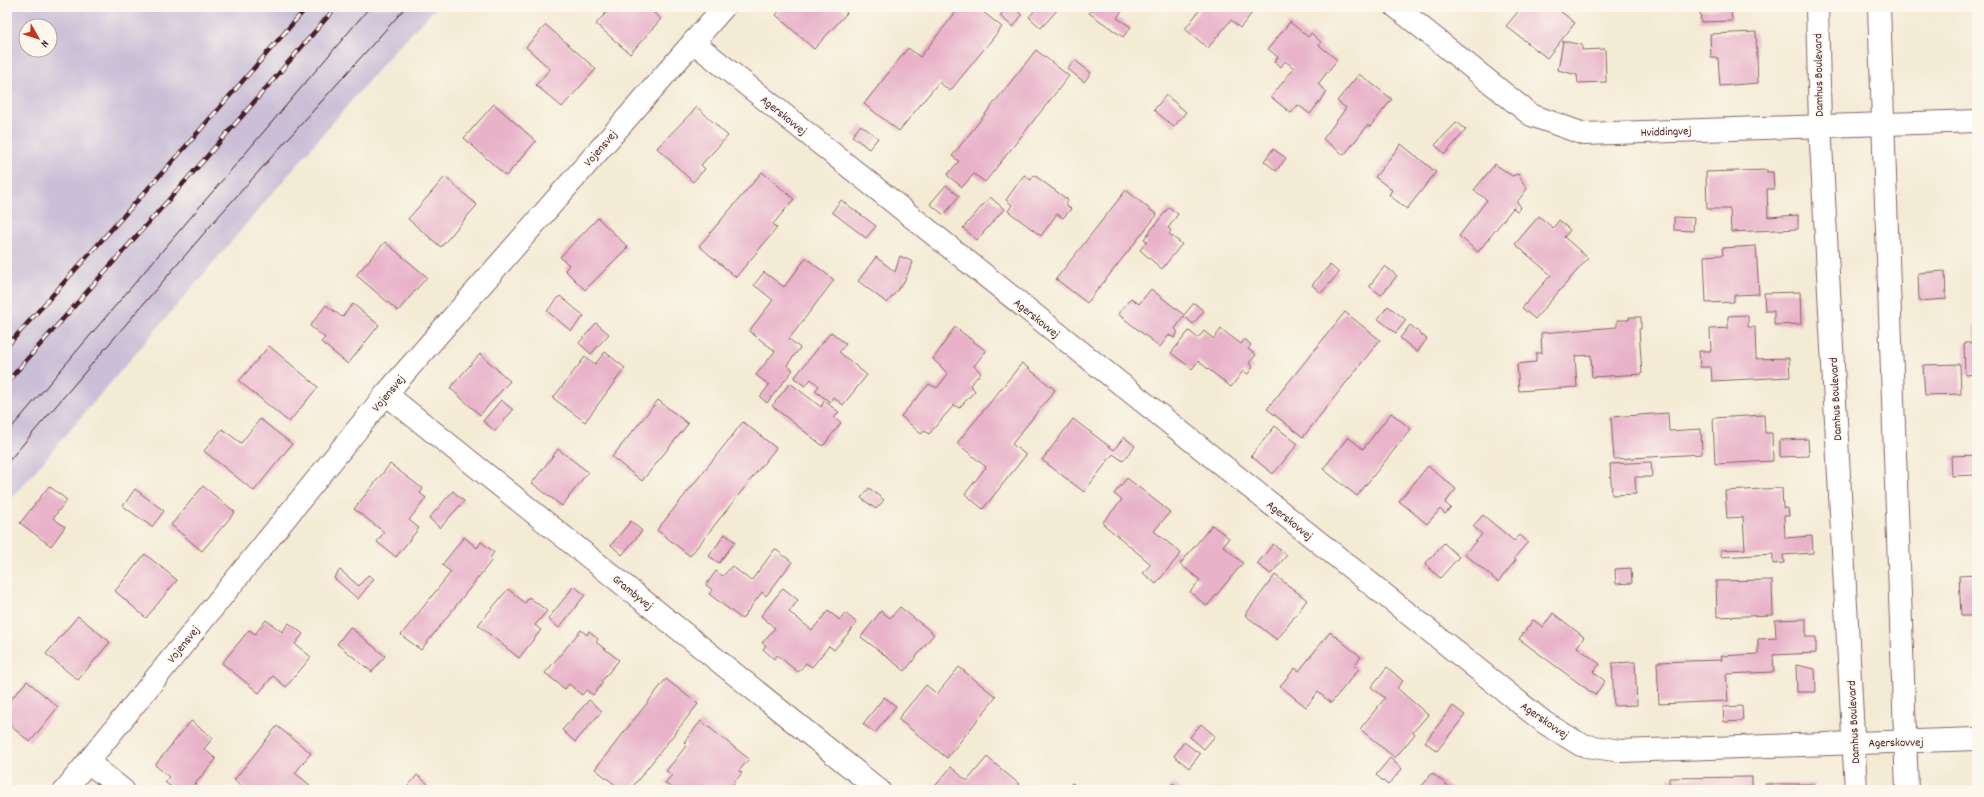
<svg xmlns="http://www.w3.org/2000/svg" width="1984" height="797" viewBox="0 0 1984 797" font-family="Dekko,sans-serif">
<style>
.industrial{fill:#cabfd7;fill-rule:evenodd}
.building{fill:#e8b2c9}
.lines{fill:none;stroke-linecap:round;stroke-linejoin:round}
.street-casing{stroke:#866666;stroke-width:24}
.secondary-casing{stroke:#866666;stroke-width:24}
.street{stroke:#fff;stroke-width:22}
.secondary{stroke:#fff;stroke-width:22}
.tram{stroke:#4a1f2b;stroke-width:1}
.rail-casing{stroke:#4a1f2b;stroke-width:4.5}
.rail{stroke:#fbf7ec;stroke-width:3;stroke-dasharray:9;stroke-linecap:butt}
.labels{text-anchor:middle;stroke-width:3;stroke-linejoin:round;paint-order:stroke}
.street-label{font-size:12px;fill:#4a1f2b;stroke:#fbf7ec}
</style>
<rect width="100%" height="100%" fill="#fbf7ec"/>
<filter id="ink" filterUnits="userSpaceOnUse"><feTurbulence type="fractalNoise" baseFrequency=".025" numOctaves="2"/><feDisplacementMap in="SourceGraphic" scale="8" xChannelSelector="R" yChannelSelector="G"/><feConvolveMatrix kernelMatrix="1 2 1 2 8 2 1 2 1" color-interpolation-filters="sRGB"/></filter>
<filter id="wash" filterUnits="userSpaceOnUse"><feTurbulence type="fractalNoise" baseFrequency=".012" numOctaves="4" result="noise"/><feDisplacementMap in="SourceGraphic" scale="16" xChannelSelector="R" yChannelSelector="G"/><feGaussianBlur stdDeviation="0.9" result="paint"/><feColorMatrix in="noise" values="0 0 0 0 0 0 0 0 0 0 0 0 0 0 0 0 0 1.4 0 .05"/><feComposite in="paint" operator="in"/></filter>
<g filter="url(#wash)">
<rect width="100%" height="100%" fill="#f4ebd5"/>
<path class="industrial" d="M12,7H437L394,51L7,504V12ZM26,26H50V50H26Z"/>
<g id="blocks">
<g class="building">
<path d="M611,7H647L661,19L630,54L596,24Z"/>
<path d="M783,7H841L847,13L814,49L776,15Z"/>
<path d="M960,7H977L1002,27L950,91L939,82L899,131L864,104L908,48L920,57Z"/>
<path d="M1007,7H1013L1022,15L1013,27L1000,16Z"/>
<path d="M1038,7H1060L1041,28L1029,17Z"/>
<path d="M1094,7H1125L1117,18L1131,27L1123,37L1089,13Z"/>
<path d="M1202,7H1257L1240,28L1231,20L1208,48L1185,29Z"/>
<path d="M1522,7H1561L1559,10L1575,23L1547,58L1506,26Z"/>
<path d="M1731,8L1732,21L1701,22L1700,10Z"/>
<path d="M1290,22L1308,37L1311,33L1321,42L1319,45L1337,60L1318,84L1327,92L1310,114L1298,105L1291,113L1271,97L1294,68L1285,61L1281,67L1274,62L1278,57L1268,49Z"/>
<path d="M546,25L596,69L562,107L536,85L550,69L526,47Z"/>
<path d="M1756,32L1758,83L1720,86L1718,58H1711L1710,34Z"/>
<path d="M1563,41L1582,45V50L1605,49L1606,82L1578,83L1577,75L1558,70Z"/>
<path d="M1036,50L1069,76L985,182L974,174L962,187L947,175L959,161L952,156Z"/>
<path d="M1075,60L1091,73L1084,82L1068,69Z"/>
<path d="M1359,74L1392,99L1370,127L1368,125L1344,155L1323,139L1346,108L1337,101Z"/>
<path d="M1166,95L1186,112L1174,127L1154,110Z"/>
<path d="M494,104L536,141L506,176L464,138Z"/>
<path d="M697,107L728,136L701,165L705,169L693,182L657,148Z"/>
<path d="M1457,122L1466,130L1445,154L1435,145Z"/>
<path d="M861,125L878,138L869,149L852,136Z"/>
<path d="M1401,144L1436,172L1407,209L1389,195L1392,190L1375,177Z"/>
<path d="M1273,149L1286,158L1276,171L1264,161Z"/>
<path d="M1495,164L1512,176L1518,174L1527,189L1517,202L1521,207L1517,211L1513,208L1478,252L1459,236L1487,200L1474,190Z"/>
<path d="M1767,170V172H1773L1774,189H1767L1768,217L1798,215V229L1731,232L1730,209H1707L1706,172Z"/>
<path d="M762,172L794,199L773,224L777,228L736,277L699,246Z"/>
<path d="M1024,175L1031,180L1034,175L1068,200L1065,204L1071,209L1063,218L1057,214L1041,236L1008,211L1012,205L1006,200Z"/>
<path d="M445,177L477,205L441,247L408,219Z"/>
<path d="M946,185L959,196L944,215L930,204Z"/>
<path d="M1126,190L1157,215L1087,303L1056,279Z"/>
<path d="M990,197L1004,209L977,240L963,228Z"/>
<path d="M841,200L876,226L866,238L832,212Z"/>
<path d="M1169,207L1178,214L1168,228L1171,230L1169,234L1182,244L1162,269L1140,250L1147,241L1144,239Z"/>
<path d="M1539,216L1553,228L1559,220L1570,230L1564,237L1588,258L1535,319L1522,308L1551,275L1515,244Z"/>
<path d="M1674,217L1694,218L1693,231L1674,230Z"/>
<path d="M598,218L628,247L585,290L565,270L569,265L560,257Z"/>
<path d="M385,242L427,277L398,311L356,275Z"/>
<path d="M1756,246L1759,294L1734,295V302L1706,303L1704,256L1723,255L1722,248Z"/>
<path d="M900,256L913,262L904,282L887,303L858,281L876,257L895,272Z"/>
<path d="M806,258L834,280L789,339L800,348L787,365L793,370L767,403L760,397L769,385L756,375L775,351L749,331L773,300L754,285L764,272L784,287Z"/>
<path d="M1330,265L1339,273L1321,293L1312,285Z"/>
<path d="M1385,266L1397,276L1381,295L1369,286Z"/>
<path d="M1945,271L1946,299L1919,301L1918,273Z"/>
<path d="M1151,289L1184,315L1194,303L1204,311L1193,324L1184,316L1175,329L1178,332L1174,338L1169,335L1160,347L1118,314L1131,298L1139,304Z"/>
<path d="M1800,292L1801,324L1774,325V311H1765L1764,293Z"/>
<path d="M560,296L584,316L571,331L547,311Z"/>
<path d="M353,304L379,325L348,364L321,342L325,338L310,326L326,305L342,317Z"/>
<path d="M1388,306L1406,320L1396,333L1378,319Z"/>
<path d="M1345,312L1380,340L1303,437L1267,409Z"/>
<path d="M1748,315V327H1755L1756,359L1789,358L1790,377L1712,381L1711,367H1700L1699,351H1711L1710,329L1728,328V316Z"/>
<path d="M1629,317H1641V329H1639L1642,374L1592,377L1591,355L1575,356L1577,387L1519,391L1517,364L1536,362V353H1542L1541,333L1617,327V320H1629Z"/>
<path d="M596,323L609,334L591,354L579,343Z"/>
<path d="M1977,324V374L1965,375L1964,343H1975L1974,325Z"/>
<path d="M1410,325L1427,339L1417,352L1400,338Z"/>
<path d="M955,327L986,351L974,366L981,373L970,385L975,391L959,408L954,405L929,434L925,431L921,434L901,416L929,384L937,388L948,374L933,359Z"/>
<path d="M1221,329L1241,344L1245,339L1251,345L1248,349L1256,355L1249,363L1253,367L1248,374L1243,371L1231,387L1198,361L1192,369L1171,353L1189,331L1198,338L1204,331L1214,339Z"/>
<path d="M831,332L846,344L839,352L867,375L843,405L833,397L830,402L815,391L819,386L811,379L805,386L794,378Z"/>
<path d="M269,346L318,387L289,422L239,381Z"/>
<path d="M605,352L625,368L585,422L553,398L585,357L595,364Z"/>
<path d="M480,354L510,381L480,415L450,388Z"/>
<path d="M1022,363L1055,390L1012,444L1026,455L983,509L965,494L986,467L957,443Z"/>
<path d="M1960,364L1961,394L1925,395L1923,365Z"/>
<path d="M790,383L821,407L824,401L839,412L834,418L841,423L823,446L772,406Z"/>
<path d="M501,400L513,410L495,431L483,421Z"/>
<path d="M658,400L688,424L642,481L612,457Z"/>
<path d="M1391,413L1411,429L1357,496L1323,469L1348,437L1363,449Z"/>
<path d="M1668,413L1669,431L1701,429L1702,454L1614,459L1611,417Z"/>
<path d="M1764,415L1765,433H1772L1773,461L1715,464L1713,418Z"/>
<path d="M260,419L292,444L254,491L204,451L222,429L241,443Z"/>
<path d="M1073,419L1114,450L1124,437L1135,446L1123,461L1113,454L1084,492L1042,460Z"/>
<path d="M743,422L776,448L690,556L657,530Z"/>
<path d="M1275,426L1298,444L1273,474L1251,456Z"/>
<path d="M1808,439L1809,456L1780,457V440Z"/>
<path d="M558,449L588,472L562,506L532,483Z"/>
<path d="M1977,455V475L1952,476L1951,456Z"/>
<path d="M1651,462L1652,477H1635L1636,494L1612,495L1610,464Z"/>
<path d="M390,464L423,489L420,493L426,498L409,520L419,528L396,557L377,542L384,532L354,509Z"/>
<path d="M1428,466L1456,489L1445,503L1451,508L1445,514L1440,509L1427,524L1399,501Z"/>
<path d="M1127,478L1170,512L1154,531L1181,553L1156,584L1143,573L1151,564L1102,523L1122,500L1114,494Z"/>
<path d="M49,486L67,500L53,518L65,527L51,546L20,523Z"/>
<path d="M203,486L235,512L202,551L171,525Z"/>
<path d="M869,488L884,500L876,509L861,498Z"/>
<path d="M1782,488L1783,508H1788L1789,516H1784L1785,538L1812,536L1813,553L1783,555L1784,563L1773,564V554L1721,557V550L1745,549L1743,517L1727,518L1725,491Z"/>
<path d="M135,489L164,511L152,527L123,506Z"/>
<path d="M453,491L464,501L440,528L429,518Z"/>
<path d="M1483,515L1514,541L1520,535L1528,542L1514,558L1516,560L1498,582L1465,554L1482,534L1473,526Z"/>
<path d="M631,521L642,531L622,555L611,545Z"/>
<path d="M1212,525L1229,538L1223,546L1243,563L1207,606L1190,592L1200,580L1180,564Z"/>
<path d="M725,534L735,542L719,563L709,556Z"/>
<path d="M464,537L477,548L481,542L494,552L490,558L492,560L421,650L401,635L451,572L442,565Z"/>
<path d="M1444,543L1459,557L1440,578L1425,564Z"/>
<path d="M1273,544L1287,555L1271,574L1257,564Z"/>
<path d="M775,549L792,562L766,596L762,592L742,619L709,594L713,590L706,585L716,571L723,576L732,566L751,581Z"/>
<path d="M145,554L177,580L146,618L115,591Z"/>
<path d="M1631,568L1632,583L1616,584L1615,569Z"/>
<path d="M340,570L359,586L368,575L374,579L358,599L334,578Z"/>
<path d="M1275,575L1307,600L1277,640L1245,615Z"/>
<path d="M1977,575V616H1961L1959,576Z"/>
<path d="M1772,580L1773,615L1717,617L1716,581Z"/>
<path d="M574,586L585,595L559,628L548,619Z"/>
<path d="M783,588L798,600L789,612L812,630L828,611L840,620L845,613L857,623L834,650L829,646L812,667L806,663L798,672L777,655L774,659L763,649L766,645L762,643L775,628L761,616Z"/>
<path d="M508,589L525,603L529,597L547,611L535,625L541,630L519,658L478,625Z"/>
<path d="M900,607L934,634L905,671L861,637L881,611L890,618Z"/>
<path d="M1553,613L1584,637L1577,647L1600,664L1593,672L1605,681L1595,695L1519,639L1533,620L1543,627Z"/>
<path d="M78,616L110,642L78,680L46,654Z"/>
<path d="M1806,619V637H1816V653L1773,655L1774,672L1726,674L1728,701L1659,704L1657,662L1722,660L1721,656L1758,654V639L1776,638L1775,620Z"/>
<path d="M266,620L282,632L289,623L303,634L295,644L311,657L286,687L273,676L259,693L222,663L249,630L255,634Z"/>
<path d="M350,627L385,656L372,672L337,644Z"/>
<path d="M581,630L587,635L589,631L598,639L596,642L619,660L601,682L603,683L593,695L586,690L582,695L569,684L565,689L545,673Z"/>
<path d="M1330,632L1361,657L1354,665L1359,669L1331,703L1318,692L1306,707L1280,686L1295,668L1299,671Z"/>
<path d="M1635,662L1637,705L1614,706L1612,663Z"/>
<path d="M1796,665L1815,669L1816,692H1797Z"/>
<path d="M959,667L996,697L947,758L898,719L926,685L937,694Z"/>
<path d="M1387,667L1403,681L1397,688L1428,715L1413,732L1415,734L1395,758L1360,729L1385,698L1371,687Z"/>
<path d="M666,679L698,704L630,790H622L595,769Z"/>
<path d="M27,681L58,707L30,742L7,723V704Z"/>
<path d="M884,697L896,706L875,733L863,724Z"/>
<path d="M589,700L602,711L575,742L562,730Z"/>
<path d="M1453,706L1465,715L1437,751L1425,742Z"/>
<path d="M1742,706L1743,721L1724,722L1723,707Z"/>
<path d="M191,721L213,738L204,749L216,759L190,790H175L165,782L169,777L155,765Z"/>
<path d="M701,721L749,759L739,771L742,773L728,790H674L665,783L672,775L666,771L687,745L684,742Z"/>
<path d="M1201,724L1215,736L1204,749L1190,737Z"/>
<path d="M277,726L311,753L295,773L310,785L306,790H247L234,780Z"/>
<path d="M1184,742L1200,754L1189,768L1174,756Z"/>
<path d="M987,757L1019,784L1014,790H932L951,767L967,781Z"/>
<path d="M1390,758L1402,769L1388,785L1376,775Z"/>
<path d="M1432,773L1453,790H1419Z"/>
<path d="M417,775L428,784L424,790H405Z"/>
<path d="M1752,777V790H1669V778Z"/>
<path d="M1072,783L1082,790H1067Z"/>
<path d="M1173,783L1182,790H1167Z"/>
<path d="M1765,784H1814V790H1764Z"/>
</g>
</g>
</g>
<g filter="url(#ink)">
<use href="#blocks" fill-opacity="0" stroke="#866666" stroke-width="1"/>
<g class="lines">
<defs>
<g id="street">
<path d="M1396,7L1531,115L1584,134L1977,121"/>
<path d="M693,42L1545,723L1581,745L1621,751L1977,739"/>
<path d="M386,394L879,790"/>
<path d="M88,762L123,790"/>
<path d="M65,790L386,394L724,7"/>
</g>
<g id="secondary">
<path d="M1817,7L1820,125L1856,790"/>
<path d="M1879,7L1907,790"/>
</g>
</defs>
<use href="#street" class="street-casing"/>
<use href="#secondary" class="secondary-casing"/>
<use href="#street" class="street"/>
<use href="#secondary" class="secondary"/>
<g class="tram">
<path d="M7,433L370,7"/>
<path d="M7,463L218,217L406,7"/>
</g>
<defs>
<g id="rail">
<path d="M7,346L187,145L307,7"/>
<path d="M7,382L204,160L336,7"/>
</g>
</defs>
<use href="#rail" class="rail-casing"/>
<use href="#rail" class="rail"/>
</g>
</g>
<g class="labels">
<g class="street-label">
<text transform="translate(1818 75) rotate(-91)" y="4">Damhus Boulevard</text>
<text transform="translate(784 115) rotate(39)" y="4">Agerskovvej</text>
<text transform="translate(1666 131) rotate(-2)" y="4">Hviddingvej</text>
<text transform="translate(600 148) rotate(-49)" y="4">Vojensvej</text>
<text transform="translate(1037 318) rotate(39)" y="4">Agerskovvej</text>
<text transform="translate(388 393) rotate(-50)" y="4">Vojensvej</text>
<text transform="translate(1835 399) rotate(-93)" y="4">Damhus Boulevard</text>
<text transform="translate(1290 520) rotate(39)" y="4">Agerskovvej</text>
<text transform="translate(633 592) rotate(39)" y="4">Grambyvej</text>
<text transform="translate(183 644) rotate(-51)" y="4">Vojensvej</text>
<text transform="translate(1545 720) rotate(35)" y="4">Agerskovvej</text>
<text transform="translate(1853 722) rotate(-93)" y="4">Damhus Boulevard</text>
<text transform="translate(1896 742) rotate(-1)" y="4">Agerskovvej</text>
</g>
</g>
<rect width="1984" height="797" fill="none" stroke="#fbf7ec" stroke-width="24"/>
<g transform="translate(38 38) rotate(129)"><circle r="19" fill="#fbf7ec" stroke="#b4a19f"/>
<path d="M0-3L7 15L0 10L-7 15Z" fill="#c8321e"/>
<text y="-6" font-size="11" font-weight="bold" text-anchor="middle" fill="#4a1f2b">N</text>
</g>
</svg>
